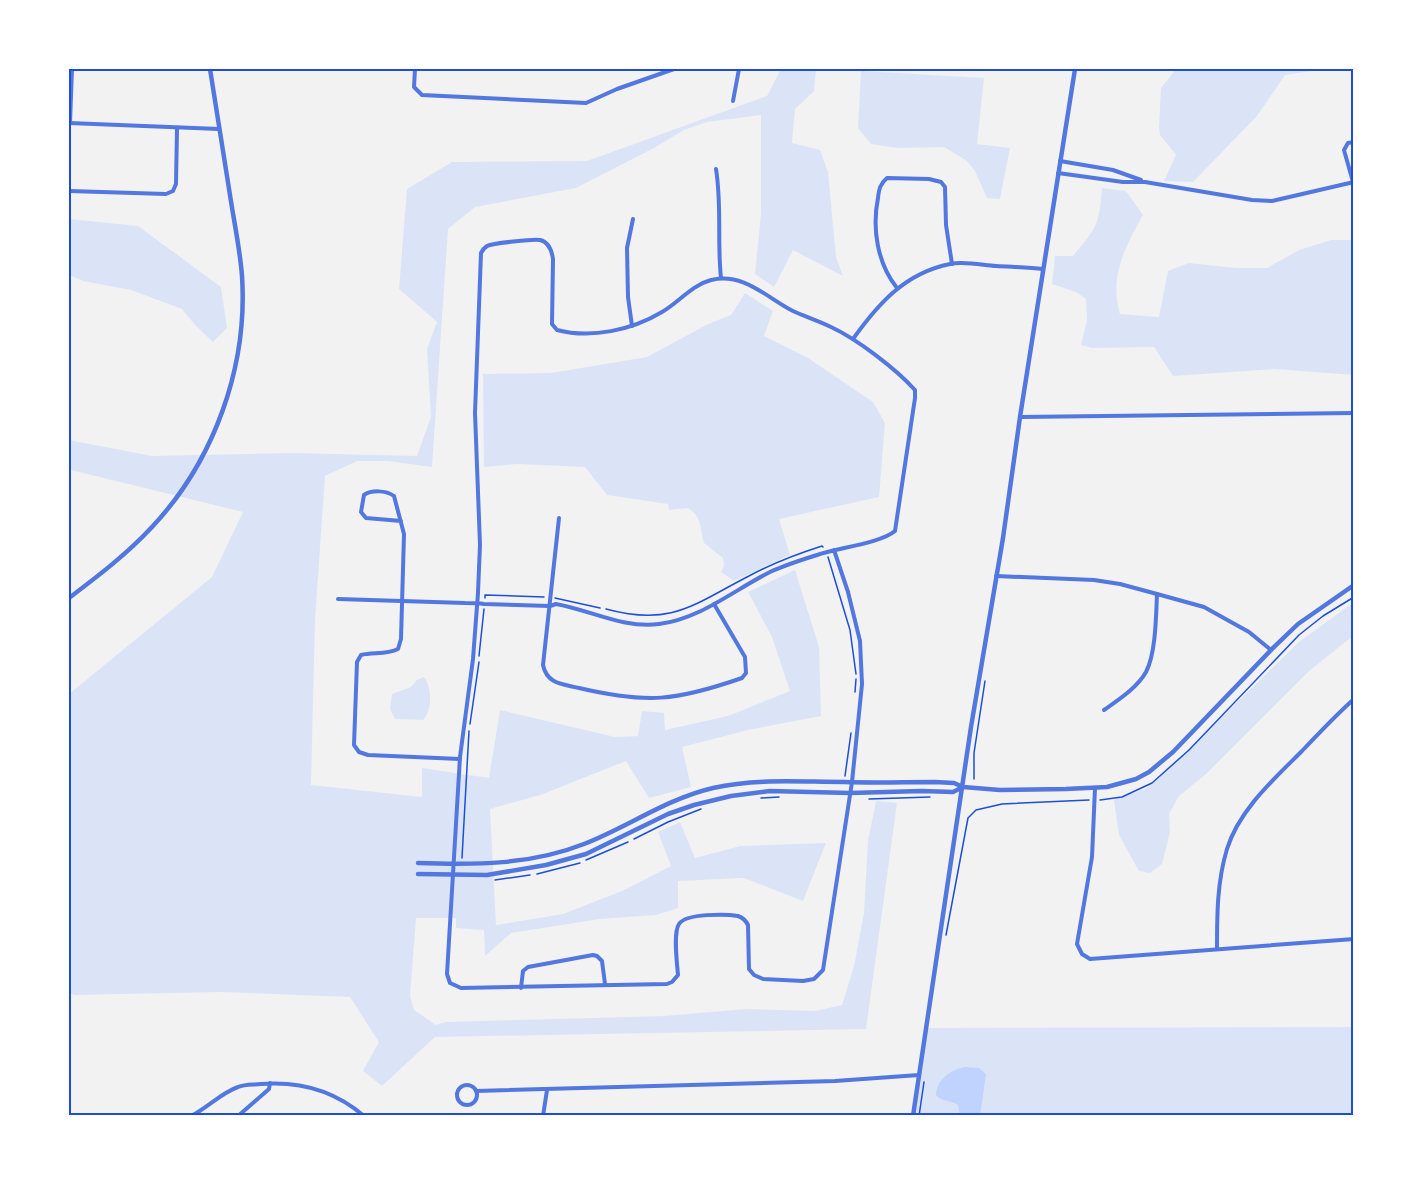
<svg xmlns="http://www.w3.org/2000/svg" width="1423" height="1185" viewBox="0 0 1423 1185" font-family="Raleway,sans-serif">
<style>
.green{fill:#dbe4f7}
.water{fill:#bfd3fe}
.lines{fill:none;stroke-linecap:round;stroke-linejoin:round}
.path{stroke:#1d4ed8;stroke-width:1.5}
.minor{stroke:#5277de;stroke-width:4}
.tertiary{stroke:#5277de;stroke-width:4.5}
.neatline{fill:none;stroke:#1d4ed8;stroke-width:2}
</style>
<rect width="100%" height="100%" fill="#f2f2f2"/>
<g class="green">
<path d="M781,69H816L814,91L795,109L792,143L820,150L828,172L836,257L843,276L793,250L774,287L755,274L761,214V115L707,122L684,130L654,148L576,188L475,207L448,229L432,467L388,461H357L325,476L315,620L311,785L422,797V768L489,778L500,710L615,737L638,736L642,711L664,713L665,730L728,716L790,691L772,637L748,592L795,570L819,647L821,716L748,730L682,747L691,787L649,798L626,761L543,794L490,809L496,925L563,914L622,891L671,866L658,832L680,822L695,858L740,846L826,843L803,901L744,878L678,881V908L656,915L600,919L511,933L485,956L484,930L456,928V918H416L410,996L414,1010L436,1025L446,1022L664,1016L746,1009L815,1011L842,1005L854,966L864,913L868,841L876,801L897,803L866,1029L435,1037L382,1086L363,1071L379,1042L350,997L221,992L74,995L69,992V694L212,577L243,512L71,470L69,472V440L152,456L295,453L417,456L431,417L427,349L437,322L399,289L407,189L452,162L587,161L767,96Z"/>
<path d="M1176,69H1324L1285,75L1257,116L1193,182L1164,181L1176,155L1160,135L1159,127L1161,88Z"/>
<path d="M861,71L984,78L977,144L1010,148L1000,199L987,198L975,171L967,161L944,147L897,148L871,144L858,128Z"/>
<path d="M1102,188L1126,191L1143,215C1125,247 1109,277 1120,314L1159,317L1168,271L1189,263L1236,268H1267L1299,250L1331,240H1354V375L1274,369L1173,376L1154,347L1092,348L1081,345L1087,320L1086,299L1076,292L1052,284L1055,256H1073C1097,227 1099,226 1102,188Z"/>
<path d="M69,219L138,226L221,287L227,328L213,342L195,325L182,309L131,290L83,281L69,275Z"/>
<path d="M745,293L773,311L764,336L808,358L873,402L885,423L879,497L779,519L790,555L734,581L721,572L724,566L723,558L704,543C700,528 702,517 688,508L669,510L668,504L607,495L585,467L517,464L484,467L483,374L551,373L647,357L708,324L731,315Z"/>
<path d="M1354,602V635L1309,671L1206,774L1179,796L1169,814L1170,832L1162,864L1150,873L1139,871L1119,835L1114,800L1145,789L1159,778L1299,642Z"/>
<path d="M424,677C432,687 433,710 423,720L395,719L390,709L392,694L411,687L417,680Z"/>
<path d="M1354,1027V1116H912L927,1028Z"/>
</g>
<path class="water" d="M965,1067L979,1068L986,1074L980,1116H960L958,1105C951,1100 941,1102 936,1095C937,1079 950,1070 965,1067Z"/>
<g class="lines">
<g class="path">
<path d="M828,557L850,630L856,674"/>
<path d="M485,598V595L544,597"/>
<path d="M555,598L600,608"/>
<path d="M606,609C672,627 694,604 749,576C773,563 797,554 822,546L823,547"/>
<path d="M479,656L484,609"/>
<path d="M855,692L856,679"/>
<path d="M470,724L479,662"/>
<path d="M845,776L851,733"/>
<path d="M974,779V753L985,681"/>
<path d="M761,798L779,797"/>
<path d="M869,799L930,797"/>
<path d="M1100,800L1122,797L1152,783L1189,750L1299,635L1323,616L1354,597"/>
<path d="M634,839L668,822L701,809"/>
<path d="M462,858L469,731"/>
<path d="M586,860L628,842"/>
<path d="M537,874L580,863"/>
<path d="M495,880L530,875"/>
<path d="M946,935L968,818L976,810L1002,804L1089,800"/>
<path d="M919,1116L924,1082"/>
</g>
<g class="minor">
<path d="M415,69L414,87L422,95L586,103L617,89L674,69"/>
<path d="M733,101L739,69"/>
<path d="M69,123L219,129"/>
<path d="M70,123L72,69"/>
<path d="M1060,161L1113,170L1141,180"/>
<path d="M716,169C722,206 717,242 721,278"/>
<path d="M1058,173L1123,182H1145L1252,200L1272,201L1354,182"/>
<path d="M1353,182L1344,150L1348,143L1354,142"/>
<path d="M69,191L166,194L173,191L176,184L177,128"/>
<path d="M897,288C877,263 872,228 878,198C879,189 880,184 887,178L929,179L941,182L945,187L946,225L952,264"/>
<path d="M632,326L628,297L627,248L633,219"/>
<path d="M853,339C878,304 905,273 950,264C964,261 982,265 996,266C1012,267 1028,267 1043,269"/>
<path d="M1020,417L1354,413"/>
<path d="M559,518L543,665C547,684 562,684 579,688C647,704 676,701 742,678L746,673L745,657L714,604"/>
<path d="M401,521L366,518L361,512L364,495C371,490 386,490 394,496L404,534L401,639L398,649C386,655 373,652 361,655L357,662L354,745L359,752L368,755L460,759"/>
<path d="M996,576L1094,580L1120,584L1157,594L1204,607L1249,632L1271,650"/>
<path d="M338,599L465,603C471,603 478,603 484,604L550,606L556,604C590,610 624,629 659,624C700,619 734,590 770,572C785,565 801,560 817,555C837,548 881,543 895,531L915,398V390C896,369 857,339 831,327C819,321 806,317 793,311C767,298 744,272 711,280C692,285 679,302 662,312C632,330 591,339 557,330L552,324L553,259C552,252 549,242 540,240C534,239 493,243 487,246C484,248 483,249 481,253L475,413L480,545L478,592V593L473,659L460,757L447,974L450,983L461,988L667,984L672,982L678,975C677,962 673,933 679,924C686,913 727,914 738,916C744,918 746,921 748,925L749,969L754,975L763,979L803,981L814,979L823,970L852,782L862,684L860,641L848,592L834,550"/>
<path d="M1104,710C1118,700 1137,688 1146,672C1156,653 1156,615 1157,594"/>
<path d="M1095,788L1092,857L1077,944L1082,954L1090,959L1354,939"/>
<path d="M1217,949C1217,915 1217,882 1227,849C1239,810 1274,779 1302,751C1319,733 1336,715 1354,699"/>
<path d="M521,988L523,971L528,967L593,955L597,956L602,961L605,984"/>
<circle cx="467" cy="1095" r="10"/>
<path d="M476,1091L835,1081L919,1075"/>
<path d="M191,1116C207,1108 221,1093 238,1087C245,1084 254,1085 261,1084C299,1081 335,1091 364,1116"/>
<path d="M238,1116L269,1089L270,1083"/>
<path d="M543,1116L547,1090"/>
</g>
<g class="tertiary">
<path d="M69,598C98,576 127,554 152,527C214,461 248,367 242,276C240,249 234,222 230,195C223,153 217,111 210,69"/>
<path d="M418,863C475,865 531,865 584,844C628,827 666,799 713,788C757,778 800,782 844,782C875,783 905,782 935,782L954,783L963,787L1000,790L1066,789L1107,787L1136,779L1149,772L1173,752L1271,650L1298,624L1354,585"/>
<path d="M418,874L487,875L546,865L586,854L668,814L694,805L731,796L770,791L850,793L922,791L953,792L963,787"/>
<path d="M913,1116L971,727L1003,538L1020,417L1075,69"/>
</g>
</g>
<rect width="1423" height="1185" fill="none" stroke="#ffffff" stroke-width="141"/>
<rect x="70" y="70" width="1282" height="1044" class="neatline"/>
</svg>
